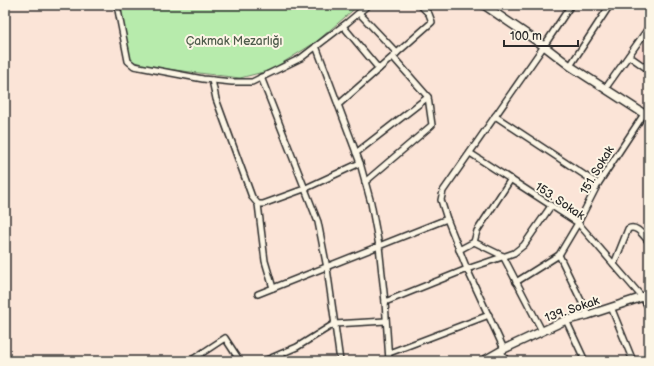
<svg xmlns="http://www.w3.org/2000/svg" width="654" height="366" viewBox="0 0 654 366" font-family="'Balsamiq Sans',sans-serif">
<style>
.built{fill:#fad8cd}
.green{fill:#b7ebac;stroke:#718b6c}
.lines{fill:none;stroke-linecap:round;stroke-linejoin:round}
.street-casing{stroke:#2b2b2b;stroke-width:8}
.secondary-casing{stroke:#2b2b2b;stroke-width:10}
.street{stroke:#fcf5e5;stroke-width:5}
.secondary{stroke:#fcf5e5;stroke-width:7}
.labels{text-anchor:middle;stroke-width:4;stroke-linejoin:round;paint-order:stroke}
.park-label{font-size:12px;fill:#4e5b4b;stroke:#fcf5e5}
.street-label{font-size:12px;fill:#2b2b2b;stroke:#fcf5e5}
</style>
<rect width="100%" height="100%" fill="#fbe4d7"/>
<filter id="ink" filterUnits="userSpaceOnUse"><feTurbulence type="fractalNoise" baseFrequency=".025" numOctaves="2"/><feDisplacementMap in="SourceGraphic" scale="8" xChannelSelector="R" yChannelSelector="G"/><feConvolveMatrix kernelMatrix="1 2 1 2 8 2 1 2 1" color-interpolation-filters="sRGB"/></filter>
<g filter="url(#ink)">
<path class="built" d="M649,35V66L635,57Z"/>
<path class="green" d="M120,5H359L316,42L271,70L240,78L142,66L130,59Z"/>
<g class="lines">
<defs>
<g id="street">
<path d="M117,5L128,61L134,66L203,79L232,82H252L301,58L348,22L368,5"/>
<path d="M359,13L397,53"/>
<path d="M343,26L379,69"/>
<path d="M316,46L360,163L371,203L379,246L385,302L389,361"/>
<path d="M629,56L649,70"/>
<path d="M570,66L610,5"/>
<path d="M261,77L318,222L327,268L340,361"/>
<path d="M212,80L216,99L252,197L258,204H263L304,189L360,163"/>
<path d="M605,89L649,27"/>
<path d="M338,105L432,22L429,14L420,5"/>
<path d="M495,116L598,184"/>
<path d="M356,153L428,97"/>
<path d="M470,153L578,223L642,297L649,308"/>
<path d="M365,182L432,125L428,97L393,57"/>
<path d="M258,204L265,261L273,288"/>
<path d="M474,242L503,256"/>
<path d="M459,250L474,242L477,231L511,179"/>
<path d="M559,255L588,315"/>
<path d="M503,256L542,331"/>
<path d="M614,264L628,229C637,224 644,237 649,242"/>
<path d="M516,282L559,255L578,223L598,184L644,114"/>
<path d="M258,294L447,219"/>
<path d="M385,302L467,269L514,253L524,245L551,206"/>
<path d="M611,307L633,361"/>
<path d="M566,320L585,361"/>
<path d="M504,349L467,269L447,219L441,200L443,191L544,46L571,5"/>
<path d="M500,351L507,361"/>
<path d="M389,353L489,315"/>
<path d="M281,354L284,361"/>
<path d="M190,361L225,338L240,361"/>
<path d="M264,361L297,347L334,324L386,321"/>
</g>
<g id="secondary">
<path d="M484,5L544,46L570,66L649,117"/>
<path d="M483,361L504,349L564,321L588,315L649,295"/>
</g>
</defs>
<use href="#street" class="street-casing"/>
<use href="#secondary" class="secondary-casing"/>
<use href="#street" class="street"/>
<use href="#secondary" class="secondary"/>
</g>
</g>
<g class="labels">
<g class="park-label">
<text x="234" y="45">Çakmak Mezarlığı</text>
</g>
<g class="street-label">
<text transform="translate(597 170) rotate(-59)" y="4">151. Sokak</text>
<text transform="translate(560 201) rotate(34)" y="4">153. Sokak</text>
<text transform="translate(572 309) rotate(-19)" y="4">139. Sokak</text>
</g>
</g>
<rect width="654" height="366" fill="none" stroke="#fcf5e5" stroke-width="20"/>
<rect x="10" y="10" width="634" height="346" fill="none" stroke="#2b2b2b" stroke-width="1.5" filter="url(#ink)"/>
<path d="M504 40v6h74v-6" fill="none" stroke="#2b2b2b" stroke-width="2"/>
<text x="510" y="40" font-size="12" fill="#2b2b2b" stroke="#fcf5e5" stroke-width="3" paint-order="stroke">100 m</text>
</svg>
